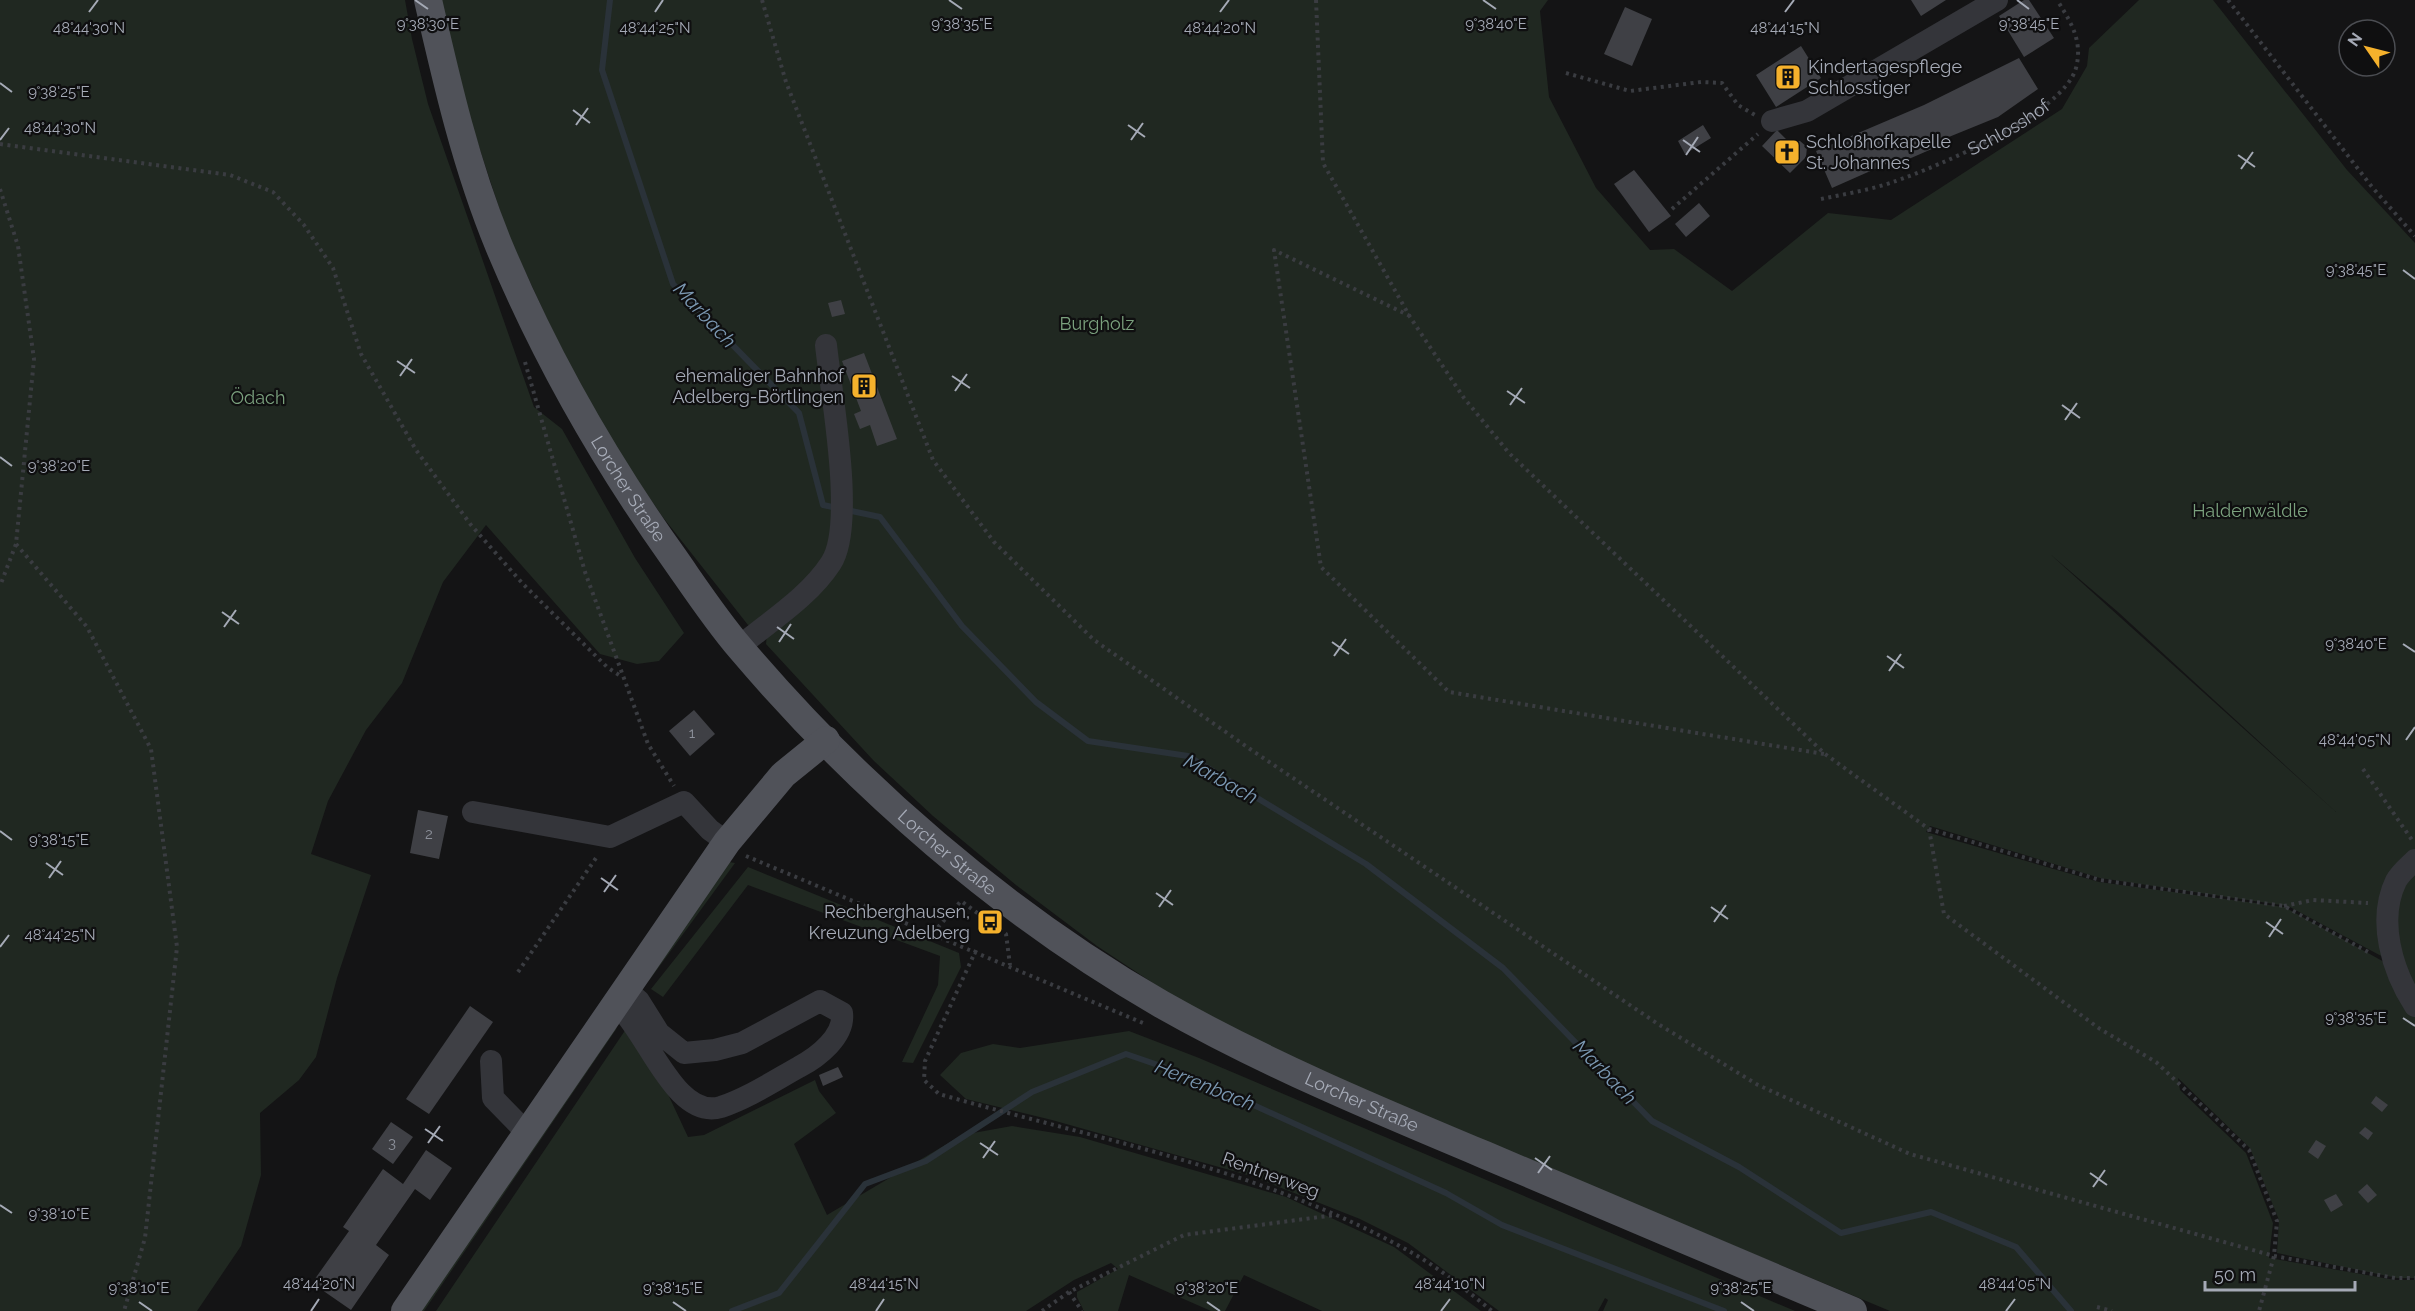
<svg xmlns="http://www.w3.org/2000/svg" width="2415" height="1311" viewBox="0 0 2415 1311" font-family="Raleway,sans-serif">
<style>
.green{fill:#202821;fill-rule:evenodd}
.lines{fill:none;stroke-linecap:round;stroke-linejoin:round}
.stream{stroke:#2a3239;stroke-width:6}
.building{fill:#3f4045}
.path{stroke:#3a3c41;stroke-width:4;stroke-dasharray:3 4.5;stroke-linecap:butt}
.minor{stroke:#34353a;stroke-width:22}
.major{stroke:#505259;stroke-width:28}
.ticks{fill:none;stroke:#a5aab6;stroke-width:2}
.labels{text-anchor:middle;stroke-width:4.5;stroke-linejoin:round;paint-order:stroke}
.number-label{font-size:15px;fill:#8c909a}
.poi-label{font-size:18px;fill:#a5aab6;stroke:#0f0f10;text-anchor:start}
.street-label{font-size:18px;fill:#a5aab6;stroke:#0f0f10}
.park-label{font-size:18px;fill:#7ba17e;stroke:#0f0f10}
.water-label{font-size:20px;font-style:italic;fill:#7b98b2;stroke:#0f0f10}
.ticks-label{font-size:15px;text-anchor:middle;fill:#a5aab6;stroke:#0f0f10;stroke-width:4.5;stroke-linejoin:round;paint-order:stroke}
</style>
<rect width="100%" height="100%" fill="#141415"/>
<g class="green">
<path d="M0,0H405L412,39L428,104L534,407L562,429L635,558L684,633L659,661L637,664L600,654L486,525L443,582L402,683L366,730L328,801L311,854L371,875L337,978L316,1057L299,1080L260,1113L261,1175L241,1246L197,1311H0Z"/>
<path d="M440,0H1548L1540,11L1549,97L1596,188L1650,250L1674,249L1732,291L1828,213L1891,220L2062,109L2087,66L2089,48L2139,0H2213L2347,170L2415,243V1003L2398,965L2288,906L2100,878L1930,826L1926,832L2099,882L2284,907L2397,969L2415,1008V1278H2397L2277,1253L2279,1220L2250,1148L2178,1078L2180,1090L2246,1153L2273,1223L2269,1258L2395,1280H2415V1311H1890L1384,1099L1267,1046L1171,995L1097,946L1016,885L933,816L874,761L766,644L767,633L829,577L844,535L836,531L829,556L815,577L763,623L748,625L662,516L599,424L548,321L507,232L467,110ZM2050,554L2118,612L2336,812Z"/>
<path d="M729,862L735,863L648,982L652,968Z"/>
<path d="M748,867L959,953L961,967L913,1063L902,1062L938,985L940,956L748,885L663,997L651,989Z"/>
<path d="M617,1028L424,1311H419L610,1031Z"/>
<path d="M626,1029L652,1060L688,1137L704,1135L815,1080L819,1091L836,1113L794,1144L827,1215L962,1135L1012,1126L1080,1137L1286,1197L1394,1247L1481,1311H1322L1244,1275L1225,1311H1211L1129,1275L1118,1311H1084L1077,1297V1292L1118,1269L1111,1263L1074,1280L1026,1311H436Z"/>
<path d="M1129,1031L1199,1058L1795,1311H1603L1608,1300L1605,1298L1598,1311H1499L1408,1243L1360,1219L1251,1176L1052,1120L966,1099L940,1075L961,1053L993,1044L1020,1048Z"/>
</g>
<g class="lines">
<g class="stream">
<path d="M610,0L602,70L673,284L799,413L823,505L880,517L962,626L1036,702L1088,741L1188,756L1366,864L1503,968L1652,1121L1739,1167L1841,1233L1931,1212L2016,1247L2071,1311"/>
<path d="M732,1311L779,1293L865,1184L926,1161L1032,1092L1126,1054L1190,1076L1446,1193L1502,1225L1724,1311"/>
</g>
</g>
<g class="building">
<path d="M1911,0H1946L1921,16Z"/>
<path d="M2024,0H2029L2054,38L2024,57L1999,16Z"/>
<path d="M1625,7L1652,19L1632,66L1604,54Z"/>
<path d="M1801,46L1821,78L1776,107L1756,75Z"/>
<path d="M2019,58L2038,89L1998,117L1939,141L1941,145L1895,165L1893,161L1832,188L1816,151L1924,105Z"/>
<path d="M1703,125L1711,138L1685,154L1678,141Z"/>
<path d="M1777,130L1790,143L1800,141L1807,147L1806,157L1790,173L1762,146Z"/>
<path d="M1634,170L1671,216L1649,232L1614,184Z"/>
<path d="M1699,203L1710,216L1686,237L1675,224Z"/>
<path d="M841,300L845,314L832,317L828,303Z"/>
<path d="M864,353L897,439L877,446L870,425L860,429L854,414L861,411L842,361Z"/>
<path d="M694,710L715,734L690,756L669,731Z"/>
<path d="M418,810L448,816L439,859L410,853Z"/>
<path d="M470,1006L493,1022L429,1114L406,1099Z"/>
<path d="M838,1067L843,1077L823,1086L819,1075Z"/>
<path d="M2376,1096L2388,1105L2382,1112L2371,1103Z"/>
<path d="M391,1122L413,1137L393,1164L372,1149Z"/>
<path d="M2365,1127L2373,1133L2368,1140L2359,1133Z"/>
<path d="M2316,1140L2326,1146L2318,1159L2308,1152Z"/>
<path d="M426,1150L452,1168L430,1200L415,1189L376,1245L389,1255L351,1310L312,1283L349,1231L343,1227L383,1169L403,1184Z"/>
<path d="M2367,1184L2377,1195L2368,1203L2358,1192Z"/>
<path d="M2336,1194L2343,1205L2331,1212L2324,1200Z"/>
</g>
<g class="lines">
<g class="path">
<path d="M762,0L786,82L933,460L994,542L1094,640L1250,749L1658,1024L1758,1085L1910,1154L2274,1256L2395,1278H2415"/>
<path d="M1316,0L1323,163L1410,317L1464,398L1509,453L1825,754L1929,829L2100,880L2284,906L2370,953"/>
<path d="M2228,0L2372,187L2415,236"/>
<path d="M1566,73L1630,91L1701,82L1722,83L1738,105L1755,115"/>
<path d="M0,144L230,175L273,192L304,225L333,268L361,354L416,450L471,525L523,584L607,667L622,677"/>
<path d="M0,189L18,246L34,359L16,544L0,586"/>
<path id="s1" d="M1821,199C1845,194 1870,190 1893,182C1937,167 2063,114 2076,68C2083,41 2071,22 2057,0"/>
<path d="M1672,209L1758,134"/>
<path d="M1410,316L1274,250L1321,567L1449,692L1824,754"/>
<path d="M525,362L585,572L648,744L674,786"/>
<path d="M16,544L87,627L151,749L177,947L145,1238L124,1311"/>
<path d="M2363,769L2412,840"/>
<path d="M1929,829L1944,914L2100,1029L2156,1062L2249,1150L2277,1221L2274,1256L2259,1311"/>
<path d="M746,856L1143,1023"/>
<path d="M2284,906L2313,900L2368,903"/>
<path d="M933,933L961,901L1006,934L1010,965"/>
<path d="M976,950L925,1061L924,1080L939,1094C1099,1140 1259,1168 1407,1250C1437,1266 1466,1290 1492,1311"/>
<path d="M518,972L598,855"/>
<path d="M1069,1292L1082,1311"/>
<path d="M2097,1307L2112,1311"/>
<path d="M1042,1311L1069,1292L1184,1235L1335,1215"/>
</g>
<g class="minor">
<path d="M1772,121L1807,111L1997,0"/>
<path d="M739,647C770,621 809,597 831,563C856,525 831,393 826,345"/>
<path d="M473,812L610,837L684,802L710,830L727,842"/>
<path d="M2415,860C2409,866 2400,873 2396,881C2377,920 2392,971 2415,1006"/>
<path d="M616,1004C647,1030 675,1121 721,1107C748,1098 774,1081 799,1067C818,1057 845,1036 842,1013L820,1001L742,1043L715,1050L684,1053L659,1033L639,1001L626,990"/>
<path d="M491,1061L493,1098L528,1134"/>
</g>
<g class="major">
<path id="s2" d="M428,0C447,83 466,166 499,246C545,356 604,460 674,558C695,588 716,620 740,648C858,787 1003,913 1161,1004C1265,1063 1375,1109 1485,1155C1608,1207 1730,1259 1853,1311"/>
<path d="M405,1311L727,842L783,775L826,740"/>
</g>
</g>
<path class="ticks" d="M415,0L428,9M949,0L962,9M1483,0L1496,9M2017,0L2029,9M89,12L98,0M655,12L663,0M1220,12L1229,0M1785,12L1794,0M0,83L12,92M573,110L590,123M576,125L588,108M1128,125L1145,137M0,140L9,128M1131,140L1143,123M1683,140L1700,152M1686,155L1698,137M2238,155L2255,167M2241,169L2253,152M2403,270L2415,279M397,361L415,373M400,376L412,359M952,376L970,388M955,391L967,374M1507,391L1525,403M1510,405L1522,388M2062,405L2080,418M2065,420L2077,403M0,457L12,466M222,612L239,624M224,627L236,610M777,627L794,639M779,642L791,624M1332,642L1349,654M2403,644L2415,652M1334,656L1346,639M1887,656L1904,668M1889,671L1901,654M2406,740L2415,727M0,831L12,840M46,863L63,875M49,878L61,861M601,878L618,890M604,892L616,875M1156,893L1173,905M1159,907L1171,890M1711,907L1728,919M1714,922L1726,905M2266,922L2283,934M2269,937L2281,919M0,947L9,935M2403,1018L2415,1026M425,1129L443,1141M428,1143L440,1126M980,1143L998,1155M983,1158L995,1141M1535,1158L1552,1170M1538,1173L1550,1156M2090,1173L2107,1185M2093,1187L2105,1170M0,1205L12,1213M139,1302L152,1311M673,1302L686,1311M1207,1302L1220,1311M1741,1302L1754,1311M311,1311L319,1299M876,1311L884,1299M1441,1311L1450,1299M2006,1311L2015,1299"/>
<defs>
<symbol id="building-square" viewBox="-11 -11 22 22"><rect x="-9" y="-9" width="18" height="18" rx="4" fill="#f5b12c" stroke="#0f0f10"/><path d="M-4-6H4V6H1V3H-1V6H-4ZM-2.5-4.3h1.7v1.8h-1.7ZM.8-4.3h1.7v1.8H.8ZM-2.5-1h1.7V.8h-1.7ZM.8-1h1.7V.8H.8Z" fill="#111"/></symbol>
<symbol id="church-square" viewBox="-11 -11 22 22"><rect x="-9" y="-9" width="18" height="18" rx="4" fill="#f5b12c" stroke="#0f0f10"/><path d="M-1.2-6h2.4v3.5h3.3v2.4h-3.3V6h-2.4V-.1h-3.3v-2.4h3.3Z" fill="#111"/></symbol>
<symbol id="bus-square" viewBox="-11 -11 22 22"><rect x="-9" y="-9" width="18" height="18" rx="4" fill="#f5b12c" stroke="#0f0f10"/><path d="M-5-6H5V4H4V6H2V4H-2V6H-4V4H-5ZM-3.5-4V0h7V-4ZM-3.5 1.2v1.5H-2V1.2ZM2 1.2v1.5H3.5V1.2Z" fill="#111"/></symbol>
</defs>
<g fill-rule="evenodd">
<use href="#building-square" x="1773" y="62" width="30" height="30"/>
<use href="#church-square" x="1772" y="137" width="30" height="30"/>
<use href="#building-square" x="849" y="371" width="30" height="30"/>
<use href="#bus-square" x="975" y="907" width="30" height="30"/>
</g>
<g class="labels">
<g class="number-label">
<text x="692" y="738">1</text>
<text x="429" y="839">2</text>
<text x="392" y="1148">3</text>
</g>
<g class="poi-label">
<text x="1808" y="73">Kindertagespflege<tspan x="1808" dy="21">Schlosstiger</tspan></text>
<text x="1806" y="148">Schloßhofkapelle<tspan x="1806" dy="21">St. Johannes</tspan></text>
<text x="844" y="382" text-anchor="end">ehemaliger Bahnhof<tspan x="844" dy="21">Adelberg-Börtlingen</tspan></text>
<text x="970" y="918" text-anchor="end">Rechberghausen,<tspan x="970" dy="21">Kreuzung Adelberg</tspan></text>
</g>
<g class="street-label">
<text dy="6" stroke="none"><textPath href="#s1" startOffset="202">Schlosshof</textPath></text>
<text dy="6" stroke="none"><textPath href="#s2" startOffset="532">Lorcher Straße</textPath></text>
<text dy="6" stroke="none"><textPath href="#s2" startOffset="1018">Lorcher Straße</textPath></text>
<text dy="6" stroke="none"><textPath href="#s2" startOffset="1504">Lorcher Straße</textPath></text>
<text transform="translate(1271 1175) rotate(20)" y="6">Rentnerweg</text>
</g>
<g class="park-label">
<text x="1097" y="330">Burgholz</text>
<text x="258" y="404">Ödach</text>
<text x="2250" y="517">Haldenwäldle</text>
</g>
<g class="water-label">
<text transform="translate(705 315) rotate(47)" y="7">Marbach</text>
<text transform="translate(1221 779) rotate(29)" y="7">Marbach</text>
<text transform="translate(1605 1072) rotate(46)" y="7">Marbach</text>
<text transform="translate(1205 1085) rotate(22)" y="7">Herrenbach</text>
</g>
</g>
<g class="ticks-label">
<text x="962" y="29">9°38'35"E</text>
<text x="1496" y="29">9°38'40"E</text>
<text x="428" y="29">9°38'30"E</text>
<text x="2029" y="29">9°38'45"E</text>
<text x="89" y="33">48°44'30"N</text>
<text x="655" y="33">48°44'25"N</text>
<text x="1220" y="33">48°44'20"N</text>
<text x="1785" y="33">48°44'15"N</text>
<text x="59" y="97">9°38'25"E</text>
<text x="60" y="133">48°44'30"N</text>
<text x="2356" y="275">9°38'45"E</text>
<text x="59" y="471">9°38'20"E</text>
<text x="2356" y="649">9°38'40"E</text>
<text x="2355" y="745">48°44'05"N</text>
<text x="59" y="845">9°38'15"E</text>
<text x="60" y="940">48°44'25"N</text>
<text x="2356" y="1023">9°38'35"E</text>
<text x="59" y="1219">9°38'10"E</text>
<text x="319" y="1289">48°44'20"N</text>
<text x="884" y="1289">48°44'15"N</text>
<text x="1450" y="1289">48°44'10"N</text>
<text x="2015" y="1289">48°44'05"N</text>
<text x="139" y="1293">9°38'10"E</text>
<text x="673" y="1293">9°38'15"E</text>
<text x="1207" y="1293">9°38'20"E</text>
<text x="1741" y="1293">9°38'25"E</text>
</g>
<g transform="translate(2367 48) rotate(305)"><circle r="28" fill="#0f0f10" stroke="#4b4d52" stroke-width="1.5"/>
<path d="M0-4.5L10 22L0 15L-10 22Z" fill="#f5b12c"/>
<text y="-9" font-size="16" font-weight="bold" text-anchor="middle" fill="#a5aab6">N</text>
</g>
<path d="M2205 1281v9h150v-9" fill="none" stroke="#a5aab6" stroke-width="3"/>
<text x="2214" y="1281" font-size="18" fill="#a5aab6" stroke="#0f0f10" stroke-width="4.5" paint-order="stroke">50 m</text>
</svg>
